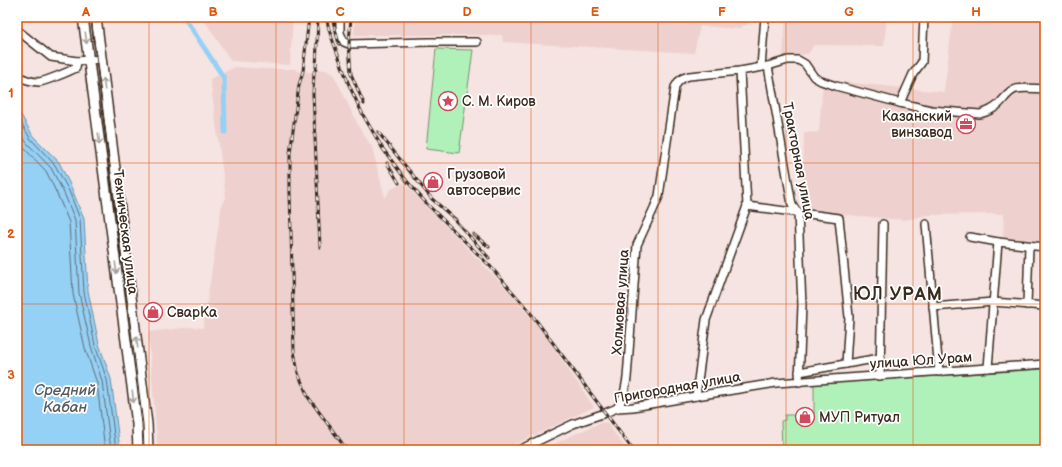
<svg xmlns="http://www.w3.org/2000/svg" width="1062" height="467" viewBox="0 0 1062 467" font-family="'Balsamiq Sans',sans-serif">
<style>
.built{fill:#eed1ce}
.green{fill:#b0f1b9;stroke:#768e6c}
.water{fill:#95d0f5;stroke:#718e9f}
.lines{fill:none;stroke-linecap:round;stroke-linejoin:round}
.shore{stroke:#5f6c74;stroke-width:1}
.canal{stroke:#95d0f5;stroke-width:5}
.minor-casing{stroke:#3b2a1e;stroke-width:10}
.major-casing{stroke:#3b2a1e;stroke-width:12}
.minor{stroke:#fff;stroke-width:7}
.major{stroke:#fff;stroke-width:9}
.tram{stroke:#3b2a1e;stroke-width:1}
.rail-casing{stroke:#3b2a1e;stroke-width:3}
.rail{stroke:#fff;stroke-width:1.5;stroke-dasharray:4.5;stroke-linecap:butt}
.oneway{stroke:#a79f9a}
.grid{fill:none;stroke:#df570d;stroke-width:1;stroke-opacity:0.55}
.labels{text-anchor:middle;stroke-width:3.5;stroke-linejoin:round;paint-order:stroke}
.poi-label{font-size:14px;fill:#3b2a1e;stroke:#fff;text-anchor:start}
.street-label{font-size:14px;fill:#3b2a1e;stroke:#fff}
.water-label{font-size:15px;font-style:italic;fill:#565c5e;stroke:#fff}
.district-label{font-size:18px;font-weight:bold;letter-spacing:1px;fill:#3b2a1e;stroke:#fff}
.neatline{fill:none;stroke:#df570d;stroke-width:1.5}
.grid-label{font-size:13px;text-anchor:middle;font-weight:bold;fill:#df570d}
</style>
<rect width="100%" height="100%" fill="#f5e4e2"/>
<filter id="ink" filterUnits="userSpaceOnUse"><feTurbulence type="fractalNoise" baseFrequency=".025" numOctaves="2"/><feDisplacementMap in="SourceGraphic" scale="8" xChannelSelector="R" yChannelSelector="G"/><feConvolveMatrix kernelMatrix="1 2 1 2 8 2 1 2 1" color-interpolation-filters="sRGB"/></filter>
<g filter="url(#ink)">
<g class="built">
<path d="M202,17H293L290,65L231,61Z"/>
<path d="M355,17H757L739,29L700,26L694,53L503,42L502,35H354Z"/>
<path d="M786,17L792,18L793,17H887L884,46L814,45L808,54L783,56Z"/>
<path d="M953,17H1045V241L1003,237L1004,214L926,215L906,220L802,211L804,133L819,132L823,80L944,92Z"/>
<path d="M235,67L268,69H296L297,71L317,73V70H326L334,75L359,127L372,147L385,198L391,189L404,183L505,287L543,332L594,407L503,450H158L148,332L191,327L203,328L222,203L226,198L210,79Z"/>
<path d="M603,422L607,423L627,450H542L577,433Z"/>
</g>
<g class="green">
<path d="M436,49L473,50L459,153L426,149Z"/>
<path d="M1045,369V450H782L781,421L785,420V415H814V384Z"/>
</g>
<path class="water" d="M17,108L33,136L59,162L72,189L84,219L88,291L99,344L111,379L120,450H17Z"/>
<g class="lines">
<g class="shore">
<path d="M17,116L30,138L55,165L69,191L80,219L84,292L95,345L107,380L116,450"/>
<path d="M17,126L26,142L51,168L64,193L75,220L79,293L91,346L102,381L111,450"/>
<path d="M17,138L22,146L46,171L58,196L69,222L73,294L85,348L97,383L105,450"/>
</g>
<path class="canal" d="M184,17L224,78L225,132"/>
<defs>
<g id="minor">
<path d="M340,17V33L344,42L349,44L429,42H477"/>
<path d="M17,30L51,57L77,61L101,59"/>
<path d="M768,66L792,205L798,213L802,305L799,382"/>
<path d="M761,67L765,17"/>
<path d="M17,75C22,79 32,82 39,82C46,81 68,72 76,68L77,61"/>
<path d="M900,103L913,74L922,62L924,17"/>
<path d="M747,206L839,218L849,317L846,364"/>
<path d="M926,224L939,372"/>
<path d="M970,237L998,242L1045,247"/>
<path d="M1027,305L1029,246"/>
<path d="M933,307L993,302L1045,306"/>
<path d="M988,368L998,242"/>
<path d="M799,372L880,358"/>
<path d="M880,376L883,224"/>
<path d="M696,396L706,320L747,206L740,71"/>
<path d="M617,408C624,399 625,390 627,378L637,245L654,208L659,196L674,94L675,87L678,82L683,78L689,76L740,71L768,66L788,60H798L805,64L814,77L821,81L836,86L900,103L931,110L980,114C987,112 994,109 999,104C1005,98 1009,91 1016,89C1025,87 1036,89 1045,89"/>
<path d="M519,450L573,424L605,413L617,408L633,407L696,396L776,383L1045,364"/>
</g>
<g id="major">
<path d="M83,17L137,424L138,450"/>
<path d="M96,17L147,424L148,450"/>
</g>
</defs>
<use href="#minor" class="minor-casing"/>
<use href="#major" class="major-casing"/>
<use href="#minor" class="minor"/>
<use href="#major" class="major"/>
<path class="tram" d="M91,17L143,424L144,450"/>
<defs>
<g id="rail">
<path d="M309,17L303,71L299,85L290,153V192L294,351L298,373L308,397L347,450"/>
<path d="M318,17L316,69L314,72L313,94L320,247"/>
<path d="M326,17L330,33L349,85L363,115L383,149L406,180L427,204L490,266L529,311L633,450"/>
<path d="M332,17L339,44"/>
<path d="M351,17L349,44L351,74L364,104"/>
<path d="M378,132L432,199L456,220"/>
<path d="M387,163L399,183"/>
<path d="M452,217L489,258"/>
<path d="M473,234L489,247"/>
</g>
</defs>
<use href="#rail" class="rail-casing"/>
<use href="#rail" class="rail"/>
</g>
<defs><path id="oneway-shaft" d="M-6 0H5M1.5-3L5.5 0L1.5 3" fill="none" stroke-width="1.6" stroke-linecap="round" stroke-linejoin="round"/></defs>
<g class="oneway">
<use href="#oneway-shaft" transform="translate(86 38) rotate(83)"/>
<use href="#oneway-shaft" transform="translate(104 84) rotate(-97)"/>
<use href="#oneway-shaft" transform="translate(99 139) rotate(83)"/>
<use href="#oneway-shaft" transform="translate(116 268) rotate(83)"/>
<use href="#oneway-shaft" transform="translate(137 342) rotate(-97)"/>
<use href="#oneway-shaft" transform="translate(133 397) rotate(83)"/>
</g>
</g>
<path class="grid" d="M149,17V450M276,17V450M404,17V450M531,17V450M658,17V450M786,17V450M913,17V450M17,163H1045M17,304H1045"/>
<defs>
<symbol id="sight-ring" viewBox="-11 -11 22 22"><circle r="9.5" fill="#fff" stroke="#d1495b" stroke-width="1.5"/><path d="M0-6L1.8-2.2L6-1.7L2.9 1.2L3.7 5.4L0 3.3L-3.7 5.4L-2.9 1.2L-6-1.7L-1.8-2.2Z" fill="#d1495b"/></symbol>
<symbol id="office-ring" viewBox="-11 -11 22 22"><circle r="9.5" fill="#fff" stroke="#d1495b" stroke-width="1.5"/><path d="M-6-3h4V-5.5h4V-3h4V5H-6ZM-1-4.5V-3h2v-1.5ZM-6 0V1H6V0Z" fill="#d1495b"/></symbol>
<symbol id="shop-ring" viewBox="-11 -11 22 22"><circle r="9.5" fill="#fff" stroke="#d1495b" stroke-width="1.5"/><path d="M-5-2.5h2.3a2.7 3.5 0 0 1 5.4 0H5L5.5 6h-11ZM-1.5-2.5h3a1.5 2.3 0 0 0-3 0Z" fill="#d1495b"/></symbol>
</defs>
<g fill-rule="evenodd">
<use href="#sight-ring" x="437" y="90" width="22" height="22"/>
<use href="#office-ring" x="955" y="113" width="22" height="22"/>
<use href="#shop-ring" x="422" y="171" width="22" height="22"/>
<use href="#shop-ring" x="142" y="301" width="22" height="22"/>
<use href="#shop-ring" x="794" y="406" width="22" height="22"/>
</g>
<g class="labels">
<g class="poi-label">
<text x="462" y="106">С. М. Киров</text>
<text x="952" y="121" text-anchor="end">Казанский<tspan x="952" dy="16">винзавод</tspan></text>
<text x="447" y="179">Грузовой<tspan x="447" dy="16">автосервис</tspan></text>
<text x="167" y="317">СварКа</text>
<text x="819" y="422">МУП Ритуал</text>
</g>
<g class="street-label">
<text transform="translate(799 161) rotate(79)" y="5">Тракторная улица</text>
<text transform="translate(126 232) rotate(83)" y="5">Техническая улица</text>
<text transform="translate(620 302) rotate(-86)" y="5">Холмовая улица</text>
<text transform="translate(921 360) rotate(-4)" y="5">улица Юл Урам</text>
<text transform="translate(677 387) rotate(-10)" y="5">Пригородная улица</text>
</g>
<g class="water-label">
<text x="65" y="395">Средний<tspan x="65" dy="17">Кабан</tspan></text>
</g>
<g class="district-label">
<text x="898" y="300">ЮЛ УРАМ</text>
</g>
</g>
<rect width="1062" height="467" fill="none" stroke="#fff" stroke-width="44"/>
<rect x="22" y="22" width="1018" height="423" class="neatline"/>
<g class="grid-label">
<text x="86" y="16">A</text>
<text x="213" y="16">B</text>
<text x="340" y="16">C</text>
<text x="467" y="16">D</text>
<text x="595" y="16">E</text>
<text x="722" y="16">F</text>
<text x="849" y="16">G</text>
<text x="976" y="16">H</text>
<text x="11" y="97">1</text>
<text x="11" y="238">2</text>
<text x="11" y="379">3</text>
</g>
</svg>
